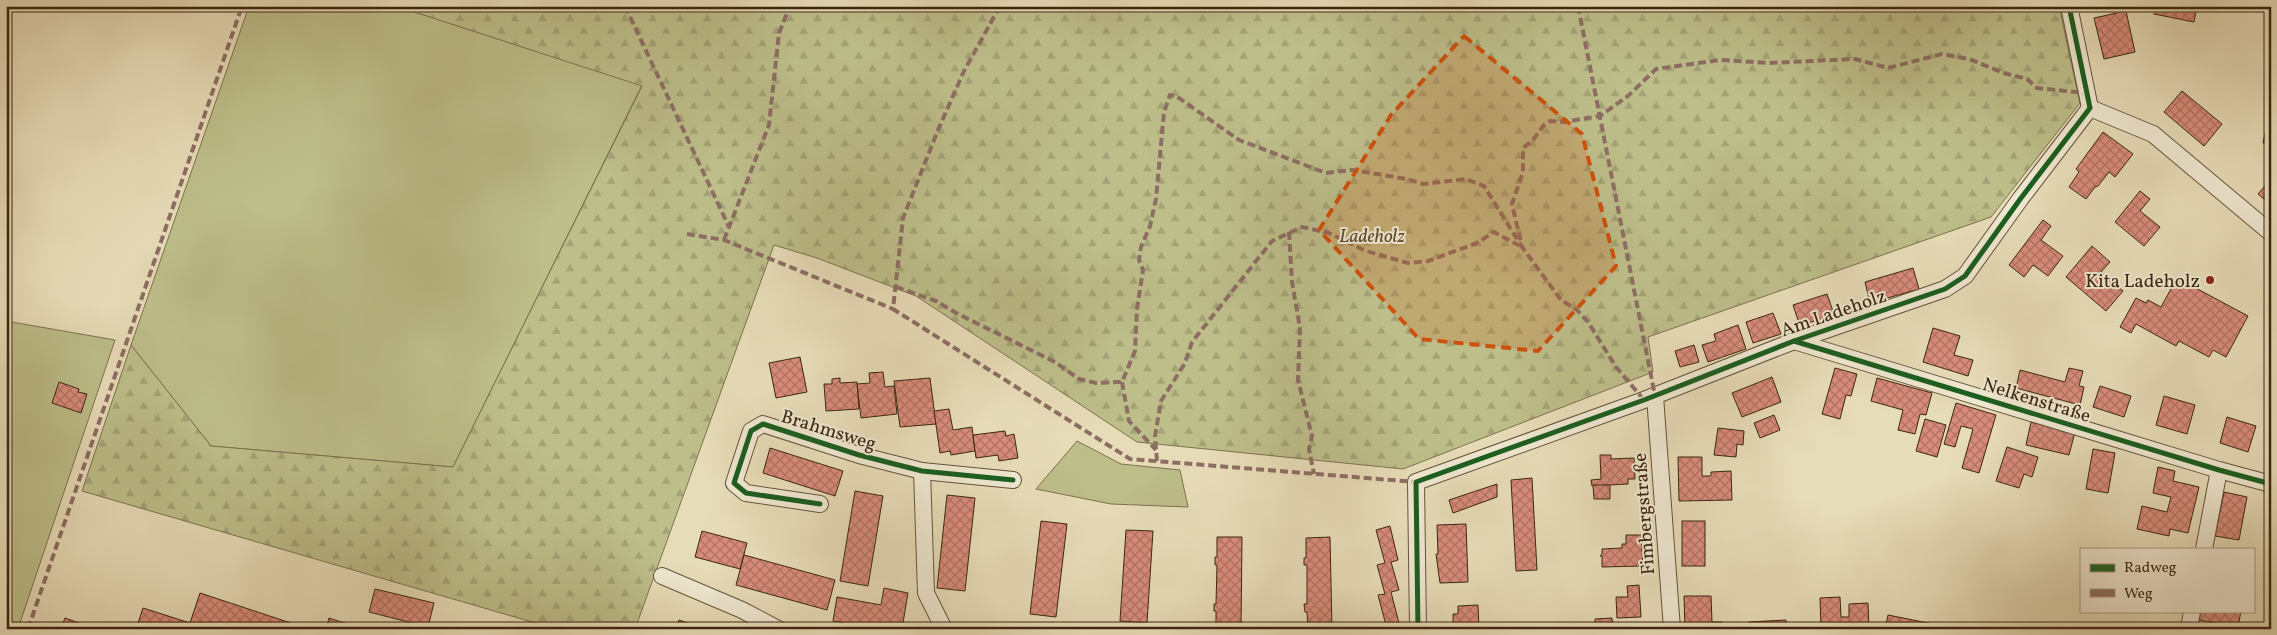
<svg xmlns="http://www.w3.org/2000/svg" width="2277" height="635" viewBox="0 0 2277 635" font-family="Vollkorn,serif">
<style>
.green{fill:#bdbe8a;stroke:#7c724d}
.forest{fill:url(#forest-firs);stroke:#7c724d}
.building{fill:url(#building-cross-hatch);stroke:#3b2510}
.lines{fill:none;stroke-linecap:round;stroke-linejoin:round}
.minor-casing{stroke:#66533a;stroke-width:18}
.minor{stroke:#efe8d1;stroke-width:16}
.quiet{stroke:#8d6e63;stroke-width:4;stroke-dasharray:8 4;stroke-linecap:butt}
.cycleway-casing{stroke:#efe8d1;stroke-width:8}
.cycleway{stroke:#1b5e20;stroke-width:5}
.marked{fill:#ce510d;fill-opacity:0.2;stroke:#ce510d;stroke-width:4;stroke-dasharray:10 6;stroke-linejoin:round}
.poi-dot{fill:#8f2418;stroke:#efe8d1;stroke-width:2}
.labels{text-anchor:middle;stroke-width:4;stroke-linejoin:round;paint-order:stroke}
.park-label{font-size:19px;font-style:italic;fill:#5c4b2e;stroke:#efe8d1}
.poi-label{font-size:19px;fill:#3b2510;stroke:#efe8d1;text-anchor:end}
.street-label{font-size:19px;fill:#3b2510;stroke:#efe8d1}
</style>
<defs>
<pattern id="forest-firs" width="22" height="20" patternUnits="userSpaceOnUse" patternTransform="scale(1.25)"><rect width="22" height="20" fill="#bdbe8a"/><path d="M5 1l3.5 6h-7zM16 11l3.5 6h-7z" fill="#a3a376"/></pattern>
<pattern id="building-cross-hatch" width="8" height="8" patternUnits="userSpaceOnUse" patternTransform="scale(1.25)"><rect width="8" height="8" fill="#d98c7b"/><path d="M0 0l8 8M0 8l8-8" fill="none" stroke="#b17263"/></pattern>
</defs>
<rect width="100%" height="100%" fill="#e7dcb8"/>
<filter id="stains"><feTurbulence type="fractalNoise" baseFrequency=".004" numOctaves="4"/><feColorMatrix values="0 0 0 0 .2 0 0 0 0 .09 0 0 0 0 .02 0 0 0 .5 -.17"/></filter>
<radialGradient id="worn" r=".72"><stop offset=".6" stop-color="#630" stop-opacity="0"/><stop offset="1" stop-color="#630" stop-opacity=".3"/></radialGradient>
<g class="green">
<path d="M249,6H396L642,85L453,467L211,446L131,345Z"/>
<path d="M6,321L115,340L18,629H6Z"/>
<path d="M1077,441L1121,464L1180,470L1188,507L1111,504L1036,489Z"/>
</g>
<path class="forest" d="M396,6H2059L2080,103L1991,217L1648,337L1653,372L1403,469L1137,442L916,296L817,258L774,245L635,629H556L82,491L131,345L211,446L453,467L642,86Z"/>
<g class="building">
<path d="M2155,6H2197L2194,22L2154,14Z"/>
<path d="M2126,11L2135,52L2104,59L2094,18Z"/>
<path d="M2182,91L2222,124L2204,146L2164,112Z"/>
<path d="M2269,115H2271V144L2263,143Z"/>
<path d="M2103,132L2133,154L2115,177L2109,172L2098,186L2095,187L2086,199L2069,187L2079,172L2076,169Z"/>
<path d="M2271,179V205L2258,194Z"/>
<path d="M2140,191L2150,199L2140,211L2160,227L2144,246L2115,222Z"/>
<path d="M2043,220L2051,226L2041,240L2063,256L2048,276L2033,265L2024,277L2009,265Z"/>
<path d="M2092,246L2110,262L2101,272L2123,291L2106,311L2066,277Z"/>
<path d="M1913,268L1919,289L1870,303L1865,282Z"/>
<path d="M2177,278L2248,316L2226,357L2213,350L2209,357L2179,341L2176,346L2136,324L2131,333L2120,327L2136,298L2146,303L2148,300L2161,307Z"/>
<path d="M1827,294L1834,314L1800,326L1793,305Z"/>
<path d="M1773,313L1781,334L1753,343L1746,322Z"/>
<path d="M1738,325L1746,349L1708,362L1702,345L1716,341L1714,334Z"/>
<path d="M1933,328L1960,336L1954,355L1973,360L1968,376L1923,362Z"/>
<path d="M1694,345L1699,362L1680,367L1675,351Z"/>
<path d="M800,357L807,392L776,398L769,363Z"/>
<path d="M1835,368L1857,374L1851,396L1846,395L1840,419L1822,414Z"/>
<path d="M2069,368L2083,371L2079,386L2084,387L2080,405L2016,388L2020,370L2065,382Z"/>
<path d="M883,372L885,387L894,386L897,414L861,418L857,384L870,383L869,373Z"/>
<path d="M1772,377L1781,402L1742,417L1732,393Z"/>
<path d="M840,378V383L857,382L859,409L826,411L824,384H832V379Z"/>
<path d="M930,378L936,424L900,427L894,381Z"/>
<path d="M1877,378L1932,393L1926,415L1920,414L1915,434L1898,430L1903,410L1871,401Z"/>
<path d="M59,382L79,389L78,392L87,394L81,413L52,403Z"/>
<path d="M2100,386L2131,396L2124,417L2093,407Z"/>
<path d="M2164,396L2195,405L2187,434L2156,425Z"/>
<path d="M1956,403L1996,415L1979,473L1962,468L1973,429L1961,426L1955,447L1944,444Z"/>
<path d="M949,409L953,430L972,427L975,451L951,455L950,451L940,453L934,411Z"/>
<path d="M1774,415L1780,430L1760,438L1754,423Z"/>
<path d="M2227,417L2256,426L2248,452L2220,443Z"/>
<path d="M1925,419L1946,425L1937,457L1916,451Z"/>
<path d="M2031,422L2075,432L2069,455L2026,445Z"/>
<path d="M1718,428L1744,431L1743,445L1737,444L1736,457L1714,455Z"/>
<path d="M1005,431L1006,436L1014,434L1018,458L999,461L998,455L976,458L973,435Z"/>
<path d="M2007,447L2038,457L2032,477L2024,474L2019,488L1996,481Z"/>
<path d="M770,448L843,471L835,496L763,473Z"/>
<path d="M2093,449L2115,453L2108,493L2086,489Z"/>
<path d="M1600,455H1611V459L1634,458L1635,479H1628V484L1592,486L1591,480L1601,479Z"/>
<path d="M1678,457H1702V476H1711V472L1731,471L1732,500L1679,501Z"/>
<path d="M2158,467L2175,471L2173,481L2199,487L2188,533L2170,529L2169,536L2137,529L2142,506L2167,512L2171,497L2153,493Z"/>
<path d="M1532,478L1537,570L1516,571L1511,480Z"/>
<path d="M1497,484V497L1453,513L1449,500Z"/>
<path d="M1593,485H1610V499H1594Z"/>
<path d="M855,491L883,496L868,586L840,581Z"/>
<path d="M2224,492L2247,497L2239,540L2215,536Z"/>
<path d="M947,495L975,498L965,591L937,588Z"/>
<path d="M1041,521L1067,524L1056,617L1030,614Z"/>
<rect x="1682" y="521" width="23" height="45"/>
<path d="M1466,524L1468,582L1440,583L1436,554H1438L1437,525Z"/>
<path d="M1390,526L1398,560L1391,562L1399,590L1391,592L1400,627L1387,629L1378,595L1385,594L1377,565L1385,563L1376,530Z"/>
<path d="M1126,530L1153,531L1147,623L1120,621Z"/>
<path d="M702,531L747,543L740,569L695,557Z"/>
<path d="M1626,535H1641L1643,566L1602,567V556H1600L1602,554V549L1622,548V544H1626Z"/>
<path d="M1217,537H1242L1241,629H1216V611H1214V604H1216L1217,565H1215V557H1217Z"/>
<path d="M1330,537L1332,629H1308L1307,612H1305L1304,604H1307V565H1304V558H1306V538Z"/>
<path d="M744,555L835,580L827,610L736,585Z"/>
<path d="M1639,585L1641,617L1617,618L1616,597H1628L1627,586Z"/>
<path d="M884,588L908,593L902,629H876L833,621L837,597L881,605Z"/>
<path d="M375,589L434,603L428,627L369,612Z"/>
<path d="M200,593L309,629H136L143,608L190,623Z"/>
<path d="M1684,596H1711L1712,622H1722V629H1685Z"/>
<path d="M1840,597L1841,617H1849V604L1868,603L1869,629H1821L1820,598Z"/>
<path d="M1478,605L1479,629L1453,627V614H1458V606Z"/>
<path d="M2201,611H2241L2238,627L2199,620Z"/>
<path d="M1888,615L1953,628L1952,629H1885Z"/>
<path d="M65,618L96,629H68L69,625L63,623Z"/>
<path d="M329,618L363,629H326Z"/>
<path d="M1612,618L1613,627H1595V619Z"/>
<path d="M679,620L699,627L698,629H676Z"/>
<path d="M1786,620V629H1749V622Z"/>
</g>
<g class="lines">
<defs>
<g id="minor">
<path d="M2090,108L2153,134L2271,233"/>
<path d="M1794,341L2219,470L2271,484"/>
<path d="M1655,396L1672,629"/>
<path d="M922,471L926,593L944,629"/>
<path d="M820,504L746,493L734,483L751,431L763,424L859,455L922,471L1013,480"/>
<path d="M2204,549L2219,470"/>
<path d="M662,576L742,610L778,629"/>
<path d="M1418,629L1416,482L1644,400L1794,341L1945,289L1965,276L2021,198L2090,108L2069,6"/>
<path d="M2189,629L2192,611"/>
</g>
</defs>
<use href="#minor" class="minor-casing"/>
<use href="#minor" class="minor"/>
<g class="quiet">
<path d="M625,6L729,227"/>
<path d="M1000,6L964,71L938,130L903,218L893,309L1130,459L1416,482"/>
<path d="M1578,6L1655,396"/>
<path d="M1289,232L1292,282L1300,328L1298,380L1312,436L1309,449L1314,474"/>
<path d="M687,234L724,240L893,309"/>
<path d="M724,240L769,125L779,33L790,6"/>
<path d="M896,287L936,301L958,314L1055,362L1079,379L1096,383L1122,382L1135,351L1137,309L1143,270L1139,260L1141,247L1150,226L1156,199L1164,112L1170,95L1176,96L1239,140L1326,173L1352,170L1407,179L1424,184L1466,179L1484,186L1522,247"/>
<path d="M1122,382L1129,421L1156,450"/>
<path d="M1644,400L1616,367L1588,322L1577,310L1561,300L1522,247L1512,204L1523,172V148L1533,140L1544,125L1550,121L1564,122L1600,116L1628,96L1656,69L1720,60L1769,63L1855,59L1888,68L1942,54L1969,59L2004,73L2027,79L2037,88L2085,93"/>
<path d="M1157,461L1155,436L1161,401L1185,363L1192,342L1272,241L1302,227L1329,233L1366,251L1408,263L1428,261L1477,243L1494,232L1522,247"/>
<path d="M28,629L242,6"/>
</g>
<defs>
<g id="cycleway">
<path d="M1794,341L2219,470L2271,484"/>
<path d="M820,504L746,493L734,483L751,431L763,424L859,455L922,471L1013,480"/>
<path d="M1418,629L1416,482L1644,400L1794,341L1945,289L1965,276L2021,198L2090,108L2069,6"/>
</g>
</defs>
<use href="#cycleway" class="cycleway-casing"/>
<use href="#cycleway" class="cycleway"/>
</g>
<path class="marked" d="M1464,36L1582,134L1616,266L1538,351L1419,339L1319,230L1391,115Z"/>
<circle class="poi-dot" cx="2210" cy="280" r="5"/>
<g class="labels">
<g class="park-label">
<text x="1372" y="242">Ladeholz</text>
</g>
<g class="poi-label">
<text x="2200" y="287">Kita Ladeholz</text>
</g>
<g class="street-label">
<text transform="translate(1833 312) rotate(-19)" y="7">Am Ladeholz</text>
<text transform="translate(2037 399) rotate(17)" y="7">Nelkenstraße</text>
<text transform="translate(829 429) rotate(17)" y="7">Brahmsweg</text>
<text transform="translate(1643 514) rotate(-94)" y="7">Fimbergstraße</text>
</g>
</g>
<rect width="2277" height="635" fill="none" stroke="#e7dcb8" stroke-width="25"/>
<rect x="8" y="8" width="2262" height="620" fill="none" stroke="#3b2510" stroke-width="2.5"/>
<rect x="12" y="12" width="2252" height="610" fill="none" stroke="#3b2510"/>
<rect x="2080" y="548" width="175" height="65" fill="#efe8d1" stroke="#a79a84"/>
<rect x="2090" y="564" width="25" height="8" fill="#1b5e20" stroke="#a79a84"/>
<text x="2124" y="572" font-size="15" fill="#3b2510">Radweg</text>
<rect x="2090" y="589" width="25" height="8" fill="#8d6e63" stroke="#a79a84"/>
<text x="2124" y="598" font-size="15" fill="#3b2510">Weg</text>
<rect width="100%" height="100%" filter="url(#stains)"/>
<rect width="100%" height="100%" fill="url(#worn)"/>
</svg>
